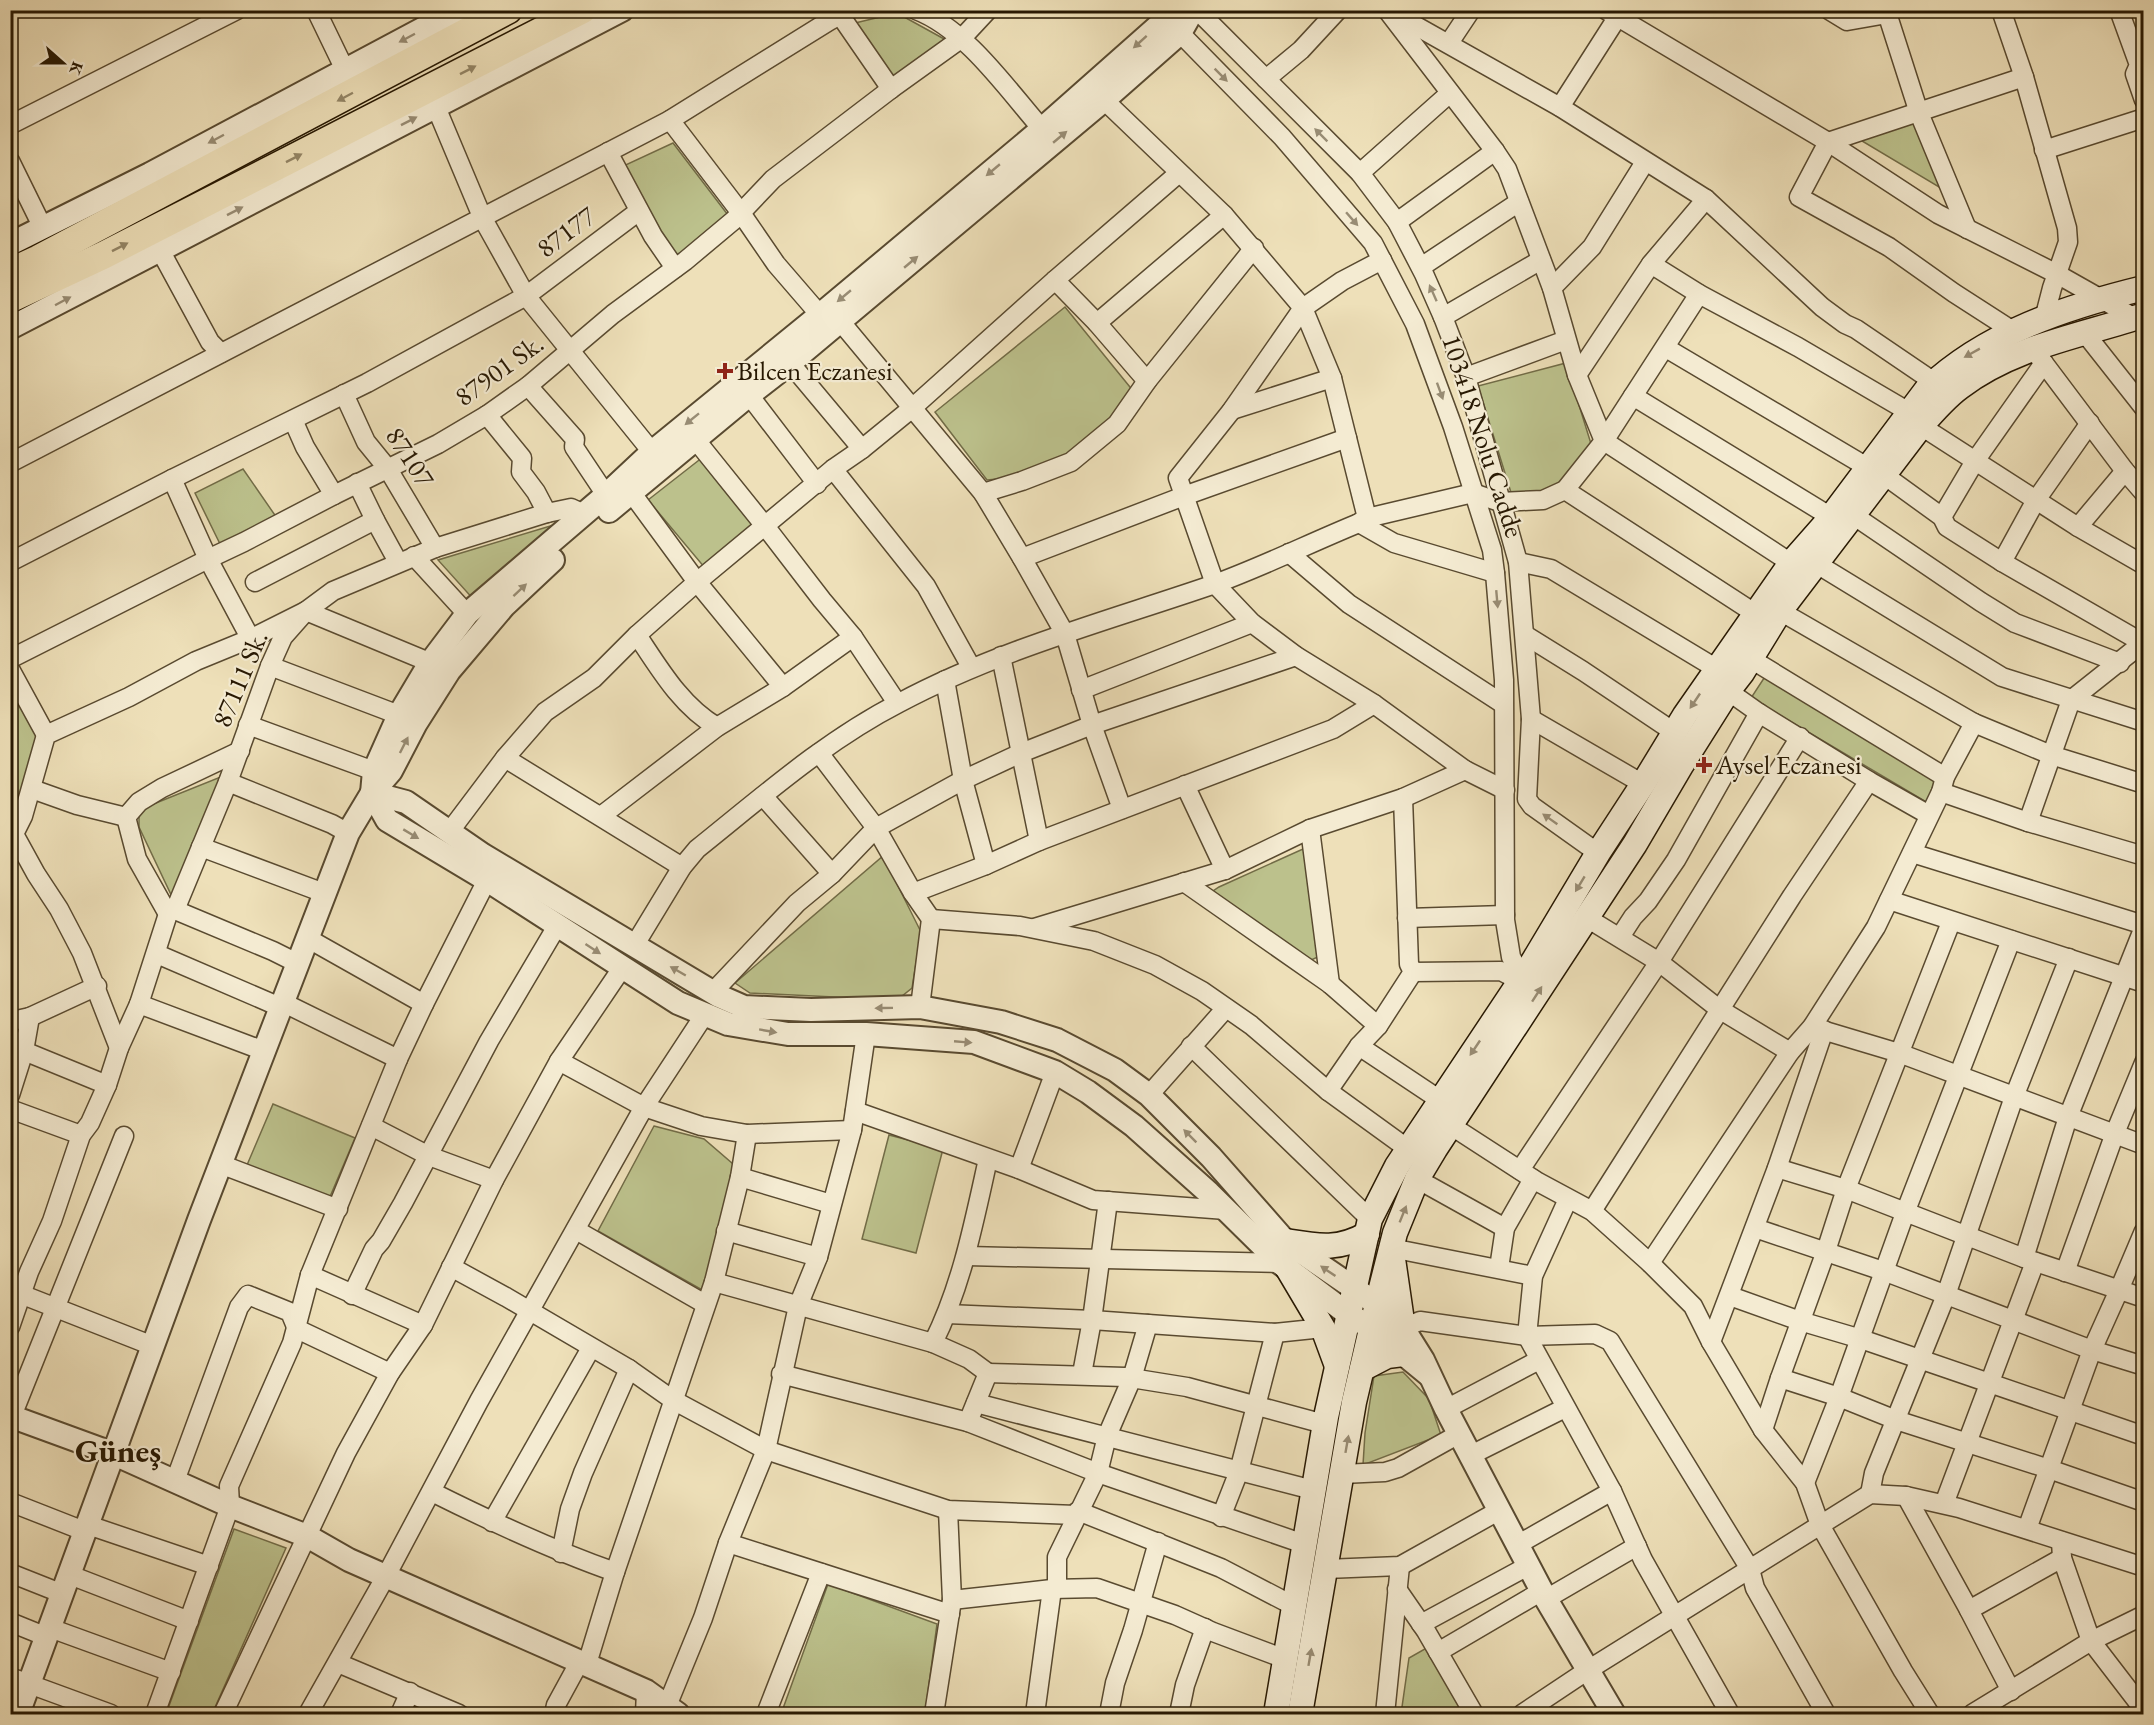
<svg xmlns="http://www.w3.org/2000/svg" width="2154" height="1725" viewBox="0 0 2154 1725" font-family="'EB Garamond',serif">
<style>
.green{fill:#bcc18c;stroke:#726c47;stroke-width:1.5}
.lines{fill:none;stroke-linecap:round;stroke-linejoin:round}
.minor-casing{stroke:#594a30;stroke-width:21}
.tertiary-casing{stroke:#594a30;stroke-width:26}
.secondary-casing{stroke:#271802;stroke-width:27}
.primary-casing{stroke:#271802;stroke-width:30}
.minor{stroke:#f4ebd2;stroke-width:18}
.tertiary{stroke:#f4ebd2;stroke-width:22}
.secondary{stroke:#f4ebd2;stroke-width:24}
.primary{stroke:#eee0b9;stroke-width:27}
.oneway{fill:#988c74}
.oneway2{fill:#948667}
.poi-dot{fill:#8f2418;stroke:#f4ebd2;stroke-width:2}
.labels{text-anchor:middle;stroke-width:4.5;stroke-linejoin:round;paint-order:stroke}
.street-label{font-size:27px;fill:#271802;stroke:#f4ebd2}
.poi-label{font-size:27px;fill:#271802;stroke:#f4ebd2;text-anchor:start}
.district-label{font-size:33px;font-weight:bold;fill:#271802;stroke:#f4ebd2}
</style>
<rect width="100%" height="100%" fill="#eee0b9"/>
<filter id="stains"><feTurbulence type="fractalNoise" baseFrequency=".00333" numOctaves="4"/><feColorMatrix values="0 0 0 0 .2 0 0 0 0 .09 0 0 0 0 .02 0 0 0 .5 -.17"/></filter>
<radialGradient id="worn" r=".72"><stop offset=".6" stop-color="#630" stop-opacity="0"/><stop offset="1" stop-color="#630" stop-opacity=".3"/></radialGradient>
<g class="green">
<path d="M897,13L946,40L892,85L855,23Z"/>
<path d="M1915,122L1944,190L1857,138Z"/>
<path d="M673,143L731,219L677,263L619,168Z"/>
<path d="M1065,307L1134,392L1088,444L1018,477L987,480L935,412Z"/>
<path d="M1566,363L1592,447L1555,489L1513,499L1478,386Z"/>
<path d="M703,457L758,525L705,568L648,500Z"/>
<path d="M243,469L279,521L223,550L195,493Z"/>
<path d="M557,524L475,601L438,560Z"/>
<path d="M1768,672L1945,781L1933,806L1751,698Z"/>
<path d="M11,683L42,745L11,828Z"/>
<path d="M223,776L175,903L139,827V815L146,807Z"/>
<path d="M1310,848L1322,955L1307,962L1210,893L1219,887L1303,849Z"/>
<path d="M883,856L921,932L912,988L897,1000L750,993L735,983Z"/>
<path d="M273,1104L355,1138L329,1199L247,1165Z"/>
<path d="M654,1126L704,1139L740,1170L704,1291L598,1231Z"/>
<path d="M889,1135L943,1149L916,1253L862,1239Z"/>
<path d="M1403,1372L1429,1399L1441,1435L1363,1465L1365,1433L1374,1376Z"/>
<path d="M234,1529L286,1548L212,1714H166Z"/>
<path d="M828,1584L937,1624L925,1714H781Z"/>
<path d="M1430,1646L1467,1714H1401L1409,1658Z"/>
</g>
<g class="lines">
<defs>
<g id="minor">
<path d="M316,10L345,70"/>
<path d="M916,10C966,29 1007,89 1042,129"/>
<path d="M1197,10L1360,173L1397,222L1424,274L1443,317L1466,377L1518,562L1531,719L1527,799L1532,806L1598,853"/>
<path d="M1387,10L1495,151L1507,169L1552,288L1577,375L1604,441L1791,563"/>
<path d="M1606,10L1828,142L1938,214L2057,274L2142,322"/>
<path d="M1829,10L1847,21L1887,14"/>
<path d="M1886,10L1919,113L1967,229"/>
<path d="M2001,10L2024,77L2067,228L2068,242L2052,288L2044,319"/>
<path d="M2119,10L2139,65L2135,74L2144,100"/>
<path d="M1393,13L1560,107L1706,199L1822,307L1845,324L1856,329L1934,382"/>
<path d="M840,15L891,89"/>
<path d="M1180,33L1282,137L1373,243L1415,324L1453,427L1492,550L1495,573L1504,680L1505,920L1511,957L1522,977"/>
<path d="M1449,43L1471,10"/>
<path d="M1266,79L1301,50L1338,10"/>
<path d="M1104,100L1224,215L1303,308L1332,378L1367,518"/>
<path d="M436,107L483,219L526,296L652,452"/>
<path d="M1560,107L1622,10"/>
<path d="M670,120L741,213L776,264L820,315"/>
<path d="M10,125L237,10"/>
<path d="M2044,150L2144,118"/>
<path d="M608,152L653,236L675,268"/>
<path d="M10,161L43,228"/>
<path d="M1360,173L1450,93"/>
<path d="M1397,222L1495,151"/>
<path d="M160,250L210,342L221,353"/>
<path d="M1382,260L1342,281L1303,308L1232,410L1178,478L1215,584L1252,623L1296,656L1374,704L1465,770L1505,790"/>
<path d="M1651,264L1699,294L1798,347L1909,412"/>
<path d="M1421,267L1519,202"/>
<path d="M1055,280L1097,323L1147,381"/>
<path d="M1552,288L1592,247L1645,162"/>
<path d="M1443,317L1541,260"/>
<path d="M840,321L983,493L1022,558L1065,634L1092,725L1122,809"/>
<path d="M1097,323L1224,215"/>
<path d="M2013,331L1954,293L1889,247L1799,197L1828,142L2024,77"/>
<path d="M2084,332L2144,408"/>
<path d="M1666,348L1867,467"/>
<path d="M2037,354L2125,471L2144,493"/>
<path d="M790,363L862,449"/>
<path d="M1577,375L1651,264L1706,199"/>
<path d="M1466,377L1566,340"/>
<path d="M528,386L575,439L574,447L606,495"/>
<path d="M344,394L366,442L388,469L435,548"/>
<path d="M749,395L817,484"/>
<path d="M1633,396L1831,517"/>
<path d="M1232,410L1332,378"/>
<path d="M487,415L522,458L521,472L536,492L547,513"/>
<path d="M293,420L305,447L334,495"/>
<path d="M1921,426L2078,527L2144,565"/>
<path d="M695,439L765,526L822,600L853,637L897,703"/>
<path d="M10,463L670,120L829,21L849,10"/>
<path d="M833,469L926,586L971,667"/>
<path d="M1884,475L1942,517L1947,527L2002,562L2143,643"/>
<path d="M172,479L208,559L247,632L252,638"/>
<path d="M1565,490L1756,614"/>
<path d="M631,492L697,582L783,687"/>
<path d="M983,493L1022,481L1071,462L1117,424L1147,381L1254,248"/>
<path d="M1853,515L1981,602L2015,623L2120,663"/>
<path d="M1942,517L1975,461L2044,363"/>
<path d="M375,520L398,562"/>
<path d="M1359,523L1394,543L1495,573"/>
<path d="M2078,527L2125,471"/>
<path d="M1289,553L1349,604L1503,704"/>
<path d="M414,556L467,614"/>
<path d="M1022,558L1184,496L1347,438"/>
<path d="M10,562L172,479L367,383L526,296L639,211"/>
<path d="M1518,562L1551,569L1717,669"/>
<path d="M2002,562L2036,500L2090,423"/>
<path d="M1817,564L2002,677L2144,722"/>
<path d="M255,582L375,520L357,483"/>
<path d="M1780,611L1974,723L2051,755L2144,784"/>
<path d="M637,635C659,668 681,706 717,727"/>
<path d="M1525,635L1583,671L1674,732"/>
<path d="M1001,656L1039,841"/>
<path d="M10,659L208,559L244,542L334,495L438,444L487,415L528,386L613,314L685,261L734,220L773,179L891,89L962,38L988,10"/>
<path d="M1751,659L1945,777"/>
<path d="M270,666L399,715"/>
<path d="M10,669L46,735"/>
<path d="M945,680L963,780L986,865"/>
<path d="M1081,690L1252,623"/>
<path d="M1728,691L1759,713L1869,781L1929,815"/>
<path d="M1531,719L1643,784"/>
<path d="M248,725L374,771"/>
<path d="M819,753L876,828L913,893L931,919L920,1007"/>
<path d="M505,758L682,867"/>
<path d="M228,782L332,824L348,833"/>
<path d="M1185,785L1225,870"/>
<path d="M32,789L77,805L126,817"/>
<path d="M1941,792L2028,822L2144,856"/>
<path d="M763,796L832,874"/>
<path d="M601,816L717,727L783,687L853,637"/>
<path d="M2028,822L2071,700L2144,642"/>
<path d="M1310,829L1330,984"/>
<path d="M450,831L505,758L545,712L594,678L637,635L697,582L833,469L862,449L911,409L1055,280L1179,173"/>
<path d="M201,847L324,893"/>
<path d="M1912,853L2144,925"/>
<path d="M1184,882L1330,984L1378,1026"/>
<path d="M913,893L986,865L1039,841L1333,729L1374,704"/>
<path d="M1889,900L2144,983"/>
<path d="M175,910L273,951L297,963"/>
<path d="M168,914L137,859L126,817L139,802L162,788L240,751"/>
<path d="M1407,918L1505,915"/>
<path d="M1587,918L1659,962L1719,1009L1790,1052"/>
<path d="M931,919L1020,926L1094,941L1155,965L1202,991L1251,1025L1328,1091L1408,1149"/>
<path d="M1034,928L1225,870L1310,829L1403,798L1465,770"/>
<path d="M1620,937L1633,917L1648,901L1676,860L1759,713"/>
<path d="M307,938L424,1004"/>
<path d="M634,946L682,867L697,849C762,797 825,741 899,703C998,650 1107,621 1212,585C1262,567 1310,543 1359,523L1367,518L1473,493L1500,502L1543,500L1565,490L1604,441L1699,294"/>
<path d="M157,954L280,1007"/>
<path d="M1413,972L1501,971L1520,981"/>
<path d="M713,992L797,903L832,874L876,828L963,780L1021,753L1092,725L1296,656"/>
<path d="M282,1002L398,1059"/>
<path d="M139,1004L264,1051"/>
<path d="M30,1017L97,986"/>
<path d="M10,1018L12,1021L30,1017L24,1051L10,1095"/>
<path d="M1812,1027L1899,1053L2144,1145"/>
<path d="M1191,1046L1370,1219"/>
<path d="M1359,1046L1440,1100"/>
<path d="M119,1048L82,953L59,909L36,874L14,834L23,816L46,735L129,697L196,661L252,638L306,611L441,667"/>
<path d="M24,1051L107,1085"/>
<path d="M559,1061L644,1107L701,1126L747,1134L852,1130"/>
<path d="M1328,1091L1359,1046L1378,1026L1413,972L1409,964L1403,798"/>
<path d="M1149,1095L1226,1008"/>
<path d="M10,1109L81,1135"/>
<path d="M855,1111L1019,1169L1093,1200L1226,1210"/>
<path d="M1450,1125L1538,1182L1592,1211L1650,1263L1693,1306L1711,1342L1763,1430L1805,1483L1820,1525L1903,1671L1930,1714"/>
<path d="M371,1126L429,1156L494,1180"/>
<path d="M220,1164L338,1209"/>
<path d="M1777,1168L1846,1189L2024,1258L2144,1298"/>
<path d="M1019,1169L1055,1072"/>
<path d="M1520,1170L1659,962L1800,737"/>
<path d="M740,1177L831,1204"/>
<path d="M1417,1179L1505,1228"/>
<path d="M1568,1199L1533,1276L1527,1336L1612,1491L1643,1560L1730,1714"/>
<path d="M1592,1211L1792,896L1869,781"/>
<path d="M1755,1228L1886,1272L2092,1350L2144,1366"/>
<path d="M576,1230L705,1304"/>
<path d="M726,1231L818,1257"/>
<path d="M1391,1248L1533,1276"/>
<path d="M967,1256L1280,1263"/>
<path d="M2024,1258L2068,1117L2144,927"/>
<path d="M1650,1263L1790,1052L1812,1027L1876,927L1941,792L1945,777L1974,723"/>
<path d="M451,1267L506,1297L629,1369L673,1400L766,1450L948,1510L1076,1515"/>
<path d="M1499,1268L1505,1228L1533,1179"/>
<path d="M2065,1272L2115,1133L2144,1063"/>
<path d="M310,1275L423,1325"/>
<path d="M714,1282L933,1343L969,1359L988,1373L968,1422L1098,1473L1304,1544"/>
<path d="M23,1295L153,1346"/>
<path d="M352,1295L374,1249L381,1241L403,1203L489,1041L557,926"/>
<path d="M1730,1296L1800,1321L1861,1339L2144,1436"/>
<path d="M947,1314L1092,1320L1275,1333L1323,1328"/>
<path d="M10,1327L29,1272L52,1221L81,1135L90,1123L107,1085L119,1048L139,1004L168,914L175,910L228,782L270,666L283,637L306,611L333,591L435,548L547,513L571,508L584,514"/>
<path d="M1403,1328L1420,1321L1527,1336L1595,1334L1610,1341L1750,1569L1755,1588L1826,1714"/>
<path d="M1711,1342L1777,1168L1824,1030"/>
<path d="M933,1343C962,1285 974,1222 988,1159"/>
<path d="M988,1373L1125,1377L1187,1387L1324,1424"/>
<path d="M781,1374L968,1422"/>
<path d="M1082,1374L1092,1320L1108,1201"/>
<path d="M1780,1378L1839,1397L1896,1420L2049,1469L2144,1502"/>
<path d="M976,1403L1313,1490"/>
<path d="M1446,1409L1539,1360"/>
<path d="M12,1416L124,1136"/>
<path d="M1763,1430L1780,1378L1826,1251L1846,1189L1951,922"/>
<path d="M1471,1455L1565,1408"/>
<path d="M1342,1474L1385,1472L1398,1468L1459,1434"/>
<path d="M175,1481L239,1307L248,1295L290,1312L297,1329L390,1373"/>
<path d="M1805,1483L1839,1397L1905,1213L2011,940"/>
<path d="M432,1492C492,1522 552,1550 615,1572"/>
<path d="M1870,1494L1874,1473L1946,1295L2014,1097L2069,958"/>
<path d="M1906,1496L1969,1610L2011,1691"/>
<path d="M10,1502L84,1531"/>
<path d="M1944,1504L2035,1262"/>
<path d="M1078,1511L1221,1568L1294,1606"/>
<path d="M1221,1517L1239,1471L1275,1333"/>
<path d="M492,1522L591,1348"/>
<path d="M88,1525L209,1566"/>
<path d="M2027,1529L2092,1350L2119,1290L2144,1231"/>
<path d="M2061,1541L2062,1558L2091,1641L2144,1710"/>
<path d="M728,1543L950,1614"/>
<path d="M1517,1545L1612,1491"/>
<path d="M561,1553L570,1509L583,1473L629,1369"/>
<path d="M1326,1569L1400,1566L1500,1510"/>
<path d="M10,1573L63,1594"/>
<path d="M70,1575L189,1621"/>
<path d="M1057,1589V1557L1098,1473L1107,1436L1132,1378L1148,1324"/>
<path d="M1397,1589L1426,1631L1474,1714"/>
<path d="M1546,1599L1637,1546"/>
<path d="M952,1600L1052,1589L1097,1588L1175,1615L1213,1632L1285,1659"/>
<path d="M1969,1610L2062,1558"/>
<path d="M10,1622L47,1637"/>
<path d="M1421,1624L1528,1566"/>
<path d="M50,1628L171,1672"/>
<path d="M1438,1652L1542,1591"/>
<path d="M338,1663L459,1714"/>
<path d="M587,1664L615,1572L714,1282L740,1177L747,1134"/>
<path d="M10,1677L111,1714"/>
<path d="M667,1706L703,1618L728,1543L766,1450L798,1306L818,1257L852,1130L866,1034"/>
<path d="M155,1714L230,1506L229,1486L292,1343L310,1275L398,1059L424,1004L487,880"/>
<path d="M223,1714L346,1453L390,1373L423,1325L494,1180L559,1061L622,968"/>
<path d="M308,1714L386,1576L479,1401L644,1107L705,1014"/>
<path d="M400,1714L410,1692"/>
<path d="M554,1714L556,1705L580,1661"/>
<path d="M645,1714L646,1691"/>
<path d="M766,1714L821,1573"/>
<path d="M934,1714L952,1600L948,1510"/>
<path d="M1035,1714L1052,1589"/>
<path d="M1109,1714L1115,1683L1133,1630L1158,1542"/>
<path d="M1179,1714L1185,1685L1205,1628"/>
<path d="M1385,1714L1400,1566"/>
<path d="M1522,1714L1588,1670L1870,1494L1906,1496L1959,1508L2144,1567"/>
<path d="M1972,1714L2091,1641L2144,1615"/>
</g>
<g id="tertiary">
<path d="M1188,10L1164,21L1042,129L820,315L652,452L606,495L467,614L430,663L399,715L374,771L372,793L387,820L487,880L678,1003L728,1024L788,1034H866L974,1042L1055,1072L1088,1092L1134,1126L1209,1193L1280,1263L1348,1314L1373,1329L1429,1375"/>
<path d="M10,244L150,174L458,10"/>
<path d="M10,328L622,10"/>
<path d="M609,511L749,395L790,363L1104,100L1180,33L1193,10"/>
<path d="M372,793L406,802L483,855L719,996L744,1007L811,1010L920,1007L1001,1022L1057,1040L1115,1070L1149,1095L1211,1157L1285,1241L1377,1304L1403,1328L1423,1360L1446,1409L1546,1599L1614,1714"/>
<path d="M10,1416L114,1454L230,1506L307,1536L349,1560L646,1691L678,1714"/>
<path d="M18,1714L199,1220L348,833L372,793L391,771L416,723L449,671L504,606L553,560"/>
</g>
<g id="secondary">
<path d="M1285,1241C1316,1246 1338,1251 1367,1234"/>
<path d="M1393,1259L1403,1328"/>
<path d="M1288,1269L1323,1328L1337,1366"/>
<path d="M1362,1369L1387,1356L1403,1354"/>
<path d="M1276,1714L1326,1417L1370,1219L1397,1166L1531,965L1598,853L1643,784L1685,715L1791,563L1828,521L1927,389C1986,333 2066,307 2144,288"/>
<path d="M1300,1714L1354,1402L1377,1304L1395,1233L1417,1179L1435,1149L1635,844L1682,764L1728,691L1742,673L1780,611L1921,426C1933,412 1945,398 1960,387C2014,346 2081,336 2144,315"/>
</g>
<g id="primary">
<path d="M10,272L38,259L508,10"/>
<path d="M10,299L104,255L582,10"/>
</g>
</defs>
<use href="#minor" class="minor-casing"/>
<use href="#tertiary" class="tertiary-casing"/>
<use href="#secondary" class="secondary-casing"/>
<use href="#primary" class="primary-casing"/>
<use href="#minor" class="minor"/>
<use href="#tertiary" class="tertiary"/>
<use href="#secondary" class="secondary"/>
<use href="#primary" class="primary"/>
</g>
<defs><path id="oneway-solid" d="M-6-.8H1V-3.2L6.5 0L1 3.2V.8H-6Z" transform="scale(1.5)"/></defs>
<g class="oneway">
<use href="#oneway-solid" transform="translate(407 38) rotate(152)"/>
<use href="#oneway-solid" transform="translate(1140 42) rotate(138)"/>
<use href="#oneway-solid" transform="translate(1221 75) rotate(45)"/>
<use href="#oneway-solid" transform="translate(409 121) rotate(-27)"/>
<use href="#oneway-solid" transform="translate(1321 135) rotate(-135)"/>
<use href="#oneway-solid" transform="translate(1060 137) rotate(-40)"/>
<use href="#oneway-solid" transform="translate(216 139) rotate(152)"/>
<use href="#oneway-solid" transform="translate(993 170) rotate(140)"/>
<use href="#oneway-solid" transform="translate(235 211) rotate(-27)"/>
<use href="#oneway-solid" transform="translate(1352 219) rotate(49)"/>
<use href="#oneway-solid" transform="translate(911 262) rotate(-40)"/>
<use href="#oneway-solid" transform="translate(1433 293) rotate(-114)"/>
<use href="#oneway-solid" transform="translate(844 296) rotate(140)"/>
<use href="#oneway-solid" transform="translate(63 301) rotate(-28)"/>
<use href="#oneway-solid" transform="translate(1972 353) rotate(151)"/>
<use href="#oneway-solid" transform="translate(1440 391) rotate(70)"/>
<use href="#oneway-solid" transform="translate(692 419) rotate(141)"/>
<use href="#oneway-solid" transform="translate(520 590) rotate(-43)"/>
<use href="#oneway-solid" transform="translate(1497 599) rotate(85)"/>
<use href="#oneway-solid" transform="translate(1695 701) rotate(124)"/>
<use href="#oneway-solid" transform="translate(404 745) rotate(-63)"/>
<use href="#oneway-solid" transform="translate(1550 819) rotate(-145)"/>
<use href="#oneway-solid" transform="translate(411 834) rotate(31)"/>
<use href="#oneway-solid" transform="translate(1580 884) rotate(121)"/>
<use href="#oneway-solid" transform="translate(593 949) rotate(33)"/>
<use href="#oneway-solid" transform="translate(678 971) rotate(-150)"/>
<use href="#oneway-solid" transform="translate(1537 994) rotate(-57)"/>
<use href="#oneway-solid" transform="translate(884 1008) rotate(179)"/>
<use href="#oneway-solid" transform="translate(768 1031) rotate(10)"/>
<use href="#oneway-solid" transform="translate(963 1042) rotate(5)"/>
<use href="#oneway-solid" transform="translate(1475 1048) rotate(124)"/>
<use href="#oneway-solid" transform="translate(1190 1136) rotate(-135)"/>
<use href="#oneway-solid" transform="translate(1403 1214) rotate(-68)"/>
<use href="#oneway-solid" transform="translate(1328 1271) rotate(-146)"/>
<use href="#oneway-solid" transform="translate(1347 1444) rotate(-80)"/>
<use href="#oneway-solid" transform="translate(1310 1657) rotate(-80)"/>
</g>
<g class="oneway2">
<use href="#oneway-solid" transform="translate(468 70) rotate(-27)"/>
<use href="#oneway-solid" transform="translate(345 97) rotate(152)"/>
<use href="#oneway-solid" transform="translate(294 158) rotate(-27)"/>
<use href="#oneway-solid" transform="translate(120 247) rotate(-27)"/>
</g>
<g class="poi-dot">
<path d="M722 362h6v6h6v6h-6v6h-6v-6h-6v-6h6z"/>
<path d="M1701 756h6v6h6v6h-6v6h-6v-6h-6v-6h6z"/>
</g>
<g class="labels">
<g class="street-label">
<text transform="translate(566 232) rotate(-37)" y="9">87177</text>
<text transform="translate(499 370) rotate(-36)" y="9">87901 Sk.</text>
<text transform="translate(1483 436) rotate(72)" y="9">103418 Nolu Cadde</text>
<text transform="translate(410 457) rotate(57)" y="9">87107</text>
<text transform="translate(240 679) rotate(-67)" y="9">87111 Sk.</text>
</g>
<g class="poi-label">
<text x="737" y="380">Bilcen Eczanesi</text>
<text x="1716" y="774">Aysel Eczanesi</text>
</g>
<g class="district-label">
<text x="118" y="1462">Güneş</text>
</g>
</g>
<rect width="2154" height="1725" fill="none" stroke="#eee0b9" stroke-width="36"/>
<rect x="12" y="12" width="2130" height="1701" fill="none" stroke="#271802" stroke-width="3"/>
<rect x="18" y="18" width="2118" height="1689" fill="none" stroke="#271802" stroke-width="1.5"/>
<g transform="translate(63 63) rotate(111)" stroke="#f4ebd2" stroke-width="4.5" paint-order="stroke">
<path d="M0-4.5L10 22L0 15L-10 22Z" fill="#271802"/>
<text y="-9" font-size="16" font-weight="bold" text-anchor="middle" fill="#271802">K</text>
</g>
<rect width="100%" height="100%" filter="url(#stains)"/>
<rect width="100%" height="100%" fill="url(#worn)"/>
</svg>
